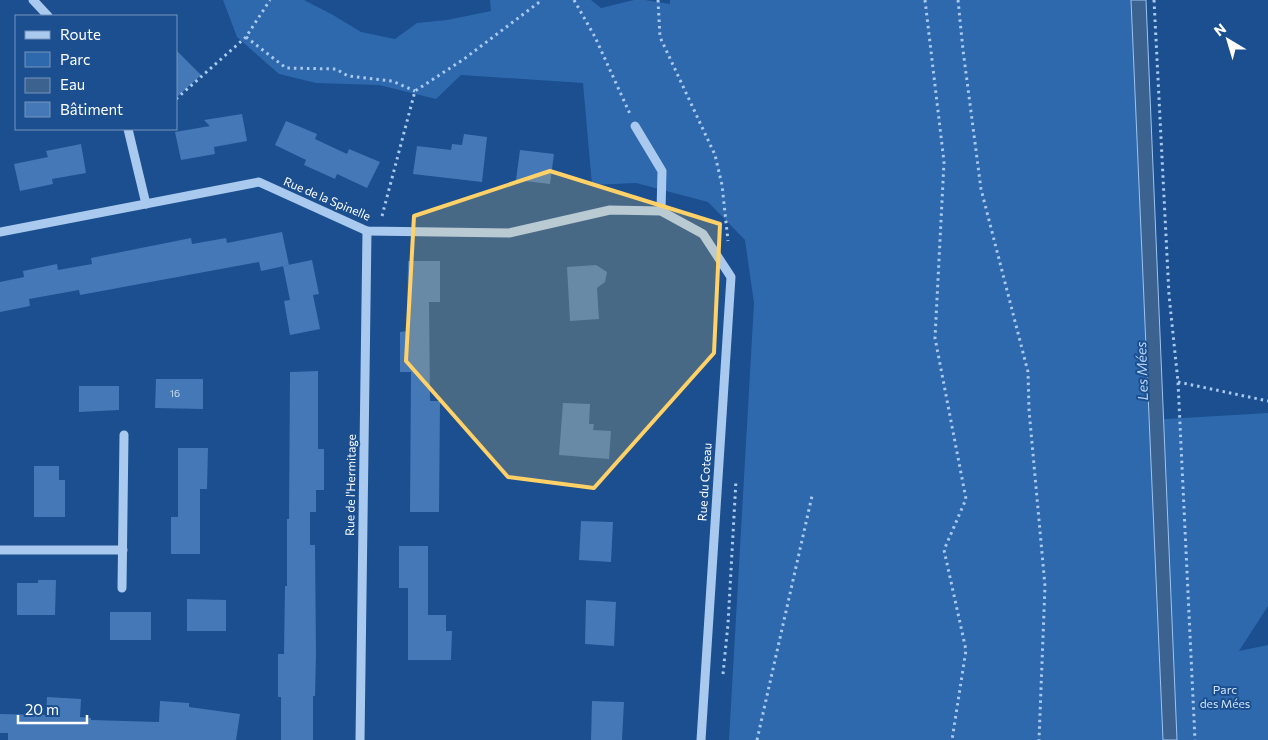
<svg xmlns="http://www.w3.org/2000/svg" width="1268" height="740" viewBox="0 0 1268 740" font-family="Commissioner,sans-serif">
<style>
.green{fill:#2e69ad}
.water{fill:#3c6290;stroke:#9cc4f0}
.building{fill:#4478b7}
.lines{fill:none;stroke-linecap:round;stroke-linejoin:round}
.path{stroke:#a9c9ee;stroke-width:3;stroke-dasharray:2.5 4;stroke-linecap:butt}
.minor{stroke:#a9c9ee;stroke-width:9}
.marked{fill:#ffd166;fill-opacity:0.2;stroke:#ffd166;stroke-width:4;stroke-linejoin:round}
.labels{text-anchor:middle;stroke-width:4;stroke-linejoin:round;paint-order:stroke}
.number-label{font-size:10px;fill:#d0dded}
.street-label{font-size:12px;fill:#fff;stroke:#1b4f8f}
.park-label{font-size:12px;fill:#cfe3fa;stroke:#1b4f8f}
.water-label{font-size:14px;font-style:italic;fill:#b5d3f5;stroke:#1b4f8f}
</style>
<rect width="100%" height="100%" fill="#1b4f8f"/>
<path class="green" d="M223,0H304L333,15L361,32L395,39L417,23L447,20L491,11L490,0H591L601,8L634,0H645L670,4V0H1131L1138,150L1149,420L1268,413V606L1239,651L1268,645V740H729L754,303L745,240L708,202L636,183L592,185L583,83L461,75L436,99L379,85L316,83L279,74L237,37Z"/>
<path class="water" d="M1131,0H1146L1177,740H1163Z"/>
<g class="building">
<path d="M176,50L201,75L176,98Z"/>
<path d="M242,114L247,141L214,147L215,154L181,160L175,132L210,126L204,120Z"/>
<path d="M286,121L317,134L315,139L347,154L349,149L380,162L367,188L337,174L335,179L304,165L306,160L275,145Z"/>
<path d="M464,134L487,137L482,182L413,174L417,146L451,150L452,144L462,145Z"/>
<path d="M81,144L86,173L52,179L53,184L20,191L14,164L48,157L46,151Z"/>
<path d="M520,150L554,154L550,184L516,180Z"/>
<path d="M282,232L289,265L261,271L259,262L80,295L79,290L29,299L30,306L0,312V282L24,277L23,271L57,264L58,270L92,264L91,258L191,238L192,244L226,238L227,243Z"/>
<path d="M312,260L319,294L313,295L320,329L290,335L284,301L290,300L283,266Z"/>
<path d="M408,261H440V302H429L430,401H440L439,512H410L411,372H400V332L407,331Z"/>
<path d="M596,265L607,272L605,282L597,288L599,319L570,321L567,267Z"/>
<path d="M318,371V449H324V490H316V512H310V545H315L316,655L315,696H313V740H281V697H278V654H284L285,586H287V519H289L290,372Z"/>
<path d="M156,379H203V409L155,408Z"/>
<path d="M79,386H119V410L79,412Z"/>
<path d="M563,403L590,404L589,424H594L593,430L611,431L609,459L559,455Z"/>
<path d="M178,448H208L207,489H200V554H171V517H178Z"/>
<path d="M34,466H59V480H65V517H34Z"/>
<path d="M581,521L613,522L611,562L579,560Z"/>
<path d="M399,546H428V615H446V631H452L451,660H408V588H399Z"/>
<path d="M38,580H56L55,615H17V583H38Z"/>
<path d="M187,599L226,600V631H187Z"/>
<path d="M586,600L616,602L614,646L585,644Z"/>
<rect x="110" y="612" width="41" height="28"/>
<path d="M47,697L81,699L80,717L91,718V720L159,722L160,701L189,703V707L240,714L236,740H8V733H0V714L46,715Z"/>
<path d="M592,701L624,702L622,740H591Z"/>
</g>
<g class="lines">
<g class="path">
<path d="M574,0L595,37L630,114"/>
<path d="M658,0L660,37L715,155L722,185L728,241"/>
<path d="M925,0L944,162L935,338L966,499L944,550L966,650L952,740"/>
<path d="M958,0L963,50L981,189L1028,372L1029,410L1045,586L1039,740"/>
<path d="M1154,0L1169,295L1178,382L1195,740"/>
<path d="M246,37L286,68L336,69L348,76L392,81L415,91"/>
<path d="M176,99L246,37L270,0"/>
<path d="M382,216L415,91L464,59L542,0"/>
<path d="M1178,382L1268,401"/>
<path d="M723,674L728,624L736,480"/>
<path d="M757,740L812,496"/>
</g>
<g class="minor">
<path d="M33,0L48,16"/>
<path d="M635,126L662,171L661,211"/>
<path d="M128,129L146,204"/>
<path d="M0,232L259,182L367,231L509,233L610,210L661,211L703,234L731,277L701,740"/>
<path d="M0,550H123"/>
<path d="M122,588L124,435"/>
<path d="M360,740L367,231"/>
</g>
</g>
<path class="marked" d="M550,171L720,224L714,353L594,488L508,477L406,361L414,216Z"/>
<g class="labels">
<g class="number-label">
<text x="175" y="397">16</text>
</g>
<g class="street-label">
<text transform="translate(327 199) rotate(23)" y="4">Rue de la Spinelle</text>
<text transform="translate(705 482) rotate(-86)" y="4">Rue du Coteau</text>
<text transform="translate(351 485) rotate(-89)" y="4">Rue de l'Hermitage</text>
</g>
<g class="park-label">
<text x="1225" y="694">Parc<tspan x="1225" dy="14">des Mées</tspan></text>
</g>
<g class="water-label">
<text transform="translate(1142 371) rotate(-92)" y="5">Les Mées</text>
</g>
</g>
<rect x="15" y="15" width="162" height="115" fill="#1b4f8f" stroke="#7695bc"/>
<rect x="25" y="31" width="25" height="8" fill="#a9c9ee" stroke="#7695bc"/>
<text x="60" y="40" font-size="15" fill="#ffffff">Route</text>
<rect x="25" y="52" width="25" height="15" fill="#2e69ad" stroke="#7695bc"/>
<text x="60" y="65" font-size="15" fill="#ffffff">Parc</text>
<rect x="25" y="78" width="25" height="15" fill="#3c6290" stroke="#7695bc"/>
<text x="60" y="90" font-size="15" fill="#ffffff">Eau</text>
<rect x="25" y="102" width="25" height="15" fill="#4478b7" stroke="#7695bc"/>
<text x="60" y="115" font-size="15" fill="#ffffff">Bâtiment</text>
<g transform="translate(1228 40) rotate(322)" stroke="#1b4f8f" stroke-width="4" paint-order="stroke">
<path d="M0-4L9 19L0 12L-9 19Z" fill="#ffffff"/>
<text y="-8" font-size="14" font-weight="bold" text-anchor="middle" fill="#ffffff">N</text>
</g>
<path d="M18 715v8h69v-8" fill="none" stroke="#ffffff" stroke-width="2.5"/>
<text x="25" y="715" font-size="15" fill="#ffffff" stroke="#1b4f8f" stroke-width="4" paint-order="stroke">20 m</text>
</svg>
